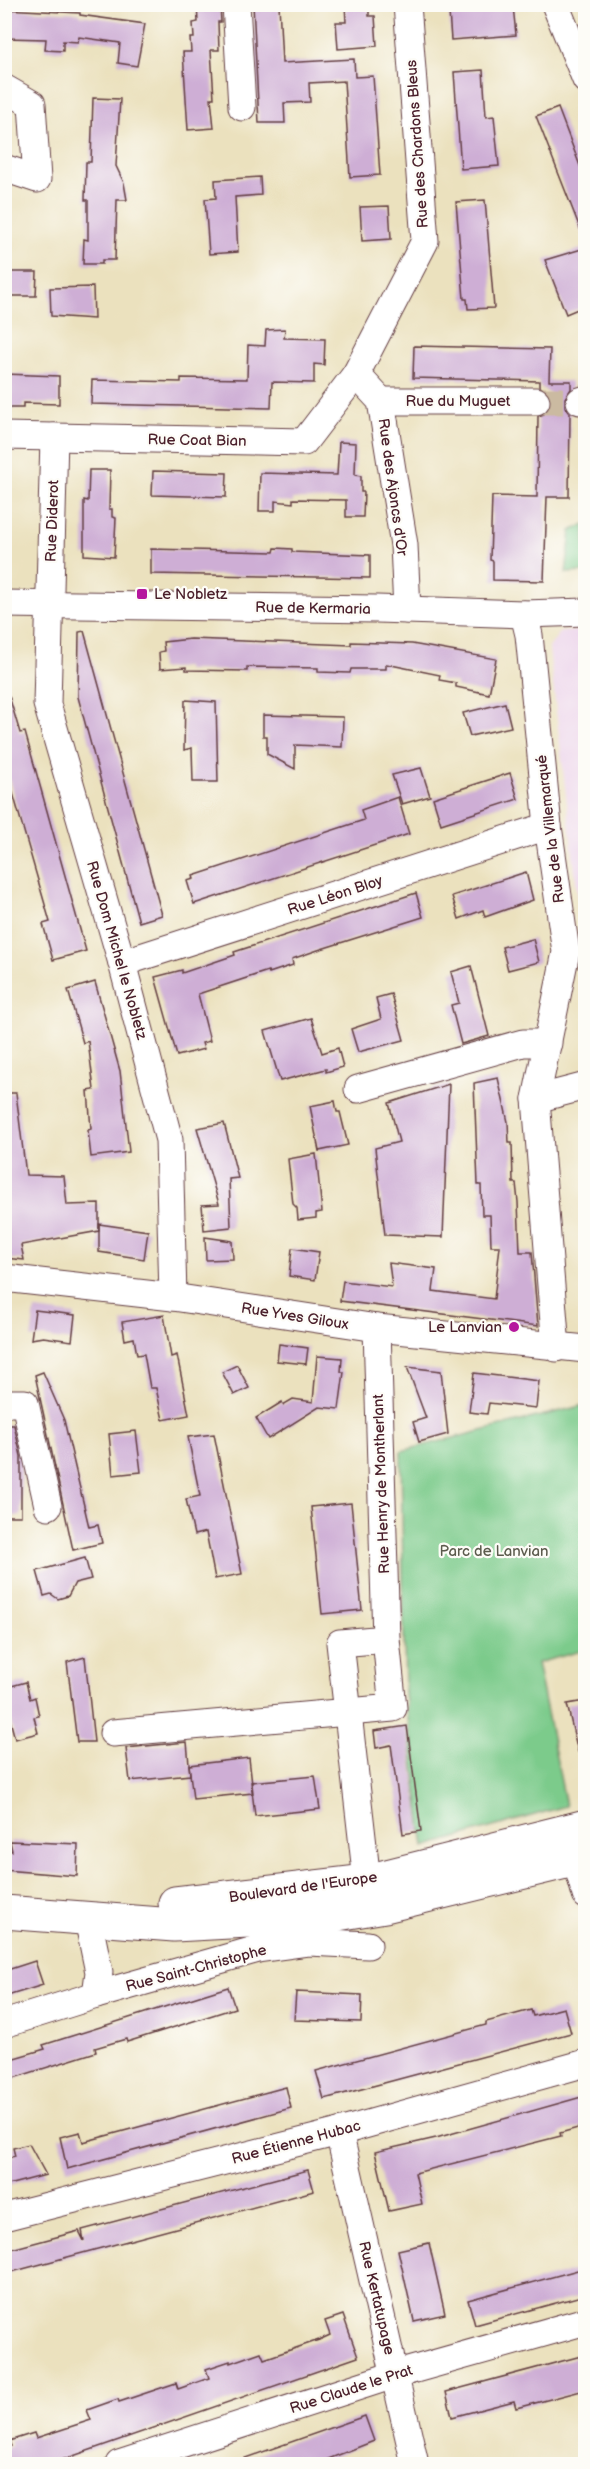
<svg xmlns="http://www.w3.org/2000/svg" width="590" height="2469" viewBox="0 0 590 2469" font-family="'Balsamiq Sans',sans-serif">
<style>
.built{fill:#ebd1eb}
.green{fill:#7ccb8b;stroke:#63755b;stroke-width:1.5}
.building{fill:#ceaed5}
.lines{fill:none;stroke-linecap:round;stroke-linejoin:round}
.minor-tunnel{stroke:#cbbaa1;stroke-width:27;stroke-dasharray:27 14;stroke-linecap:butt}
.minor-casing{stroke:#623c41;stroke-width:29}
.major-casing{stroke:#623c41;stroke-width:35}
.minor{stroke:#fff;stroke-width:27}
.major{stroke:#fff;stroke-width:33}
.poi-dot{fill:#b5179e;stroke:#fdfcf7;stroke-width:2}
.labels{text-anchor:middle;stroke-width:4.5;stroke-linejoin:round;paint-order:stroke}
.street-label{font-size:15px;fill:#4a1f2b;stroke:#fdfcf7}
.poi-label{font-size:15px;fill:#4a1f2b;stroke:#fdfcf7;text-anchor:start}
.park-label{font-size:15px;fill:#5c5b4d;stroke:#fdfcf7}
</style>
<rect width="100%" height="100%" fill="#fdfcf7"/>
<filter id="ink" filterUnits="userSpaceOnUse"><feTurbulence type="fractalNoise" baseFrequency=".0167" numOctaves="2"/><feDisplacementMap in="SourceGraphic" scale="12" xChannelSelector="R" yChannelSelector="G"/><feConvolveMatrix kernelMatrix="1 2 1 2 8 2 1 2 1" color-interpolation-filters="sRGB"/></filter>
<filter id="wash" filterUnits="userSpaceOnUse"><feTurbulence type="fractalNoise" baseFrequency=".008" numOctaves="4" result="noise"/><feDisplacementMap in="SourceGraphic" scale="24" xChannelSelector="R" yChannelSelector="G"/><feGaussianBlur stdDeviation="1.35" result="paint"/><feColorMatrix in="noise" values="0 0 0 0 0 0 0 0 0 0 0 0 0 0 0 0 0 1.4 0 .05"/><feComposite in="paint" operator="in"/></filter>
<g filter="url(#wash)">
<rect width="100%" height="100%" fill="#ebe1be"/>
<path class="built" d="M585,630L586,959H585L549,648L560,632Z"/>
<g class="green">
<path d="M585,524V572L566,573L571,531Z"/>
<path d="M585,1405V1650L537,1663L566,1806L424,1847L405,1695L401,1451Z"/>
</g>
<g id="blocks">
<g class="building">
<path d="M197,4H220L221,22H218L219,50H211L214,98H211L214,128L188,130L183,52H191L190,38H194L193,23L198,22Z"/>
<path d="M253,4H279L282,63L354,59L355,77L373,76L380,175L350,177L344,81L309,83L310,102L284,103L285,123H259Z"/>
<path d="M345,4H369V16H375L377,46L338,49L336,22H346Z"/>
<path d="M513,6L516,35L451,40L449,12Z"/>
<path d="M4,9L80,13V15L145,24L137,66L118,63L120,43L79,37L78,42L63,41V51L45,50L46,39L4,38Z"/>
<path d="M483,70L486,117L494,116L499,166L461,169L454,72Z"/>
<path d="M93,98L120,99L116,166L124,183L127,200H117L115,260H102V264H83L84,239L88,240V200H85L86,162H91Z"/>
<path d="M558,108L585,179V241L536,116Z"/>
<path d="M260,177L261,195L235,197L238,252L209,254L205,199L216,198L215,180Z"/>
<path d="M485,200L494,308L468,309L467,299H464L456,202Z"/>
<path d="M389,206L391,239L362,241L360,207Z"/>
<path d="M585,248V306L566,314L545,260Z"/>
<path d="M4,272H37L36,296H4Z"/>
<path d="M93,287L94,319L51,316L50,288Z"/>
<path d="M285,329L284,338L325,339L324,365L314,364V383L272,382L271,408L91,404L92,380L181,382V378L247,379L248,345L265,346L266,330Z"/>
<path d="M414,346L550,349L549,381H571V389L565,398V407L570,413L569,497H547L544,581L493,580V561L490,560L492,496L537,497L538,416L544,414L550,408L552,402L550,394L539,386V381L413,378Z"/>
<path d="M4,374L59,376V404L23,403V408H4Z"/>
<path d="M339,442L356,443L355,475L361,476V492H364L363,517H346V500L293,499V503L275,501V511H259L260,473L337,475Z"/>
<path d="M89,470H110L109,509H112V517L116,518L114,557L84,555V500L88,501Z"/>
<path d="M153,471L227,473L226,497L152,495Z"/>
<path d="M275,548L292,549V552L370,555V578L151,574V549L274,552Z"/>
<path d="M84,631L162,915L139,922L78,697L79,632Z"/>
<path d="M191,639L351,645V642L412,644L496,659L489,694L456,687V683L439,680L440,675L386,664V669H351L350,673L318,672V668L247,667V671L186,670V667L160,669L159,652L164,651L163,642Z"/>
<path d="M9,696L20,733L25,732L86,951L53,960L43,924L50,922L4,762V697Z"/>
<path d="M185,700L216,702L218,782H193L192,748L184,750Z"/>
<path d="M505,703L511,727L470,736L463,713Z"/>
<path d="M263,715L343,717L342,747L295,745V769L267,754V736H263Z"/>
<path d="M421,768L430,796L402,804L392,775Z"/>
<path d="M510,773L518,799L441,824L433,798Z"/>
<path d="M398,797L409,834L194,904L187,881L194,879L193,876L364,820L361,810Z"/>
<path d="M526,872L533,900L485,917L483,910L459,919L452,896Z"/>
<path d="M416,893L423,917L318,950L292,959L293,965L269,973L268,971L198,994L210,1041L202,1043L204,1049L177,1056L155,977L182,970V973L235,955L234,952Z"/>
<path d="M533,939L539,962L508,970L502,947Z"/>
<path d="M471,966L489,1036L461,1044L451,1005L459,1003L451,972Z"/>
<path d="M95,982L120,1071L129,1152L91,1157L88,1130L91,1129L88,1091L94,1090L88,1041L83,1043L68,990Z"/>
<path d="M391,994L404,1040L358,1052L351,1029L381,1019L376,998Z"/>
<path d="M311,1018L322,1053L338,1048L343,1067L326,1072V1069L280,1081L265,1031Z"/>
<path d="M498,1078L508,1122L509,1143H512L513,1183H516L518,1202L520,1252H532L538,1326L340,1301L343,1281L392,1287L389,1263L436,1269L433,1291L494,1299L500,1246H491L490,1215H482L481,1185H478L474,1083Z"/>
<path d="M449,1084L443,1237L385,1235L375,1148L399,1142L389,1103Z"/>
<path d="M4,1093H16L26,1175L64,1176L67,1205L99,1204V1231L21,1245L24,1260L4,1258Z"/>
<path d="M335,1101L337,1112H340L348,1145L319,1151L310,1106Z"/>
<path d="M224,1123L238,1178L229,1179L231,1227L204,1230L202,1205L219,1204L197,1128Z"/>
<path d="M316,1154L322,1212L316,1213V1218L298,1220L297,1208L293,1204L288,1159Z"/>
<path d="M99,1224L148,1231L144,1259L99,1252Z"/>
<path d="M205,1237L232,1241L233,1259L206,1260Z"/>
<path d="M292,1248L319,1252L315,1280L289,1276Z"/>
<path d="M35,1310L75,1315L72,1341L43,1337L31,1339Z"/>
<path d="M164,1315L171,1357L177,1355L189,1415L163,1420L156,1388H150L144,1354L137,1355L134,1338L125,1340L122,1322Z"/>
<path d="M279,1344L308,1348L306,1364L277,1361Z"/>
<path d="M317,1356L342,1358L341,1372H344L339,1409L319,1407L268,1439L256,1418L282,1402L283,1405L293,1399L313,1402Z"/>
<path d="M237,1365L249,1388L234,1395L222,1372Z"/>
<path d="M407,1367L441,1371L448,1434L419,1442L413,1422L426,1418Z"/>
<path d="M43,1372L64,1420L89,1527L98,1525L102,1543L73,1550L35,1375Z"/>
<path d="M474,1373L539,1381L536,1408L489,1403L487,1414L469,1412Z"/>
<path d="M4,1425H14L21,1456V1516H4Z"/>
<path d="M136,1431L141,1472L113,1475L109,1434Z"/>
<path d="M214,1434L242,1574L215,1579L206,1532L194,1535L186,1499L200,1496L188,1437Z"/>
<path d="M351,1503L362,1610L322,1614L311,1507Z"/>
<path d="M85,1558L91,1579L75,1583L68,1596L58,1599L51,1594L44,1596L37,1571Z"/>
<path d="M85,1657L94,1742H77L67,1662Z"/>
<path d="M26,1682L30,1699L35,1697L39,1716L34,1717L38,1733L15,1739L4,1697V1688Z"/>
<path d="M585,1701V1752H578L567,1704Z"/>
<path d="M407,1726L421,1831L403,1834L391,1745L376,1748L374,1731Z"/>
<path d="M187,1742L190,1775L130,1781L126,1748Z"/>
<path d="M249,1758L253,1793L193,1799L189,1765Z"/>
<path d="M315,1776L320,1809L255,1816L251,1782Z"/>
<path d="M10,1841L78,1844L77,1876L4,1870V1851H12Z"/>
<path d="M35,1961L43,1985L4,1997V1971Z"/>
<path d="M228,1987L235,2008L127,2042L126,2039L95,2048L96,2052L4,2081V2061L45,2049L43,2045Z"/>
<path d="M296,1992L362,1995L361,2022L294,2020Z"/>
<path d="M564,2008L571,2033L324,2099L316,2071L486,2025V2022L531,2010L533,2016Z"/>
<path d="M286,2087L291,2108L67,2169L60,2137L80,2132L83,2142Z"/>
<path d="M585,2096V2126L560,2133L561,2136L415,2173L422,2204L389,2211L375,2152L436,2138Z"/>
<path d="M29,2144L46,2175L4,2186V2159L15,2156L13,2148Z"/>
<path d="M308,2170L314,2191L4,2274V2251L79,2231L84,2241L82,2230Z"/>
<path d="M429,2243L445,2314L414,2321L398,2250Z"/>
<path d="M585,2268V2295L475,2325L468,2300Z"/>
<path d="M343,2315L358,2357L50,2464H4V2449L11,2446L9,2441L34,2433L36,2438L91,2420L87,2410L118,2399L119,2402L176,2383L178,2389L209,2378L206,2369L230,2361V2363L261,2352L264,2359L319,2340L330,2335L325,2321Z"/>
<path d="M585,2355V2390L516,2408L514,2401L452,2417L446,2392Z"/>
<path d="M365,2416L374,2441L323,2461L325,2464H234V2462Z"/>
</g>
</g>
</g>
<g filter="url(#ink)">
<use href="#blocks" fill-opacity="0" stroke="#623c41" stroke-width="1.5"/>
<g class="lines">
<path class="minor-tunnel" d="M536,401H580"/>
<defs>
<g id="minor">
<path d="M236,4L242,107"/>
<path d="M555,4L586,80"/>
<path d="M4,88L32,104L37,179L4,168"/>
<path d="M356,374L381,401L404,545L407,610"/>
<path d="M381,401H536"/>
<path d="M580,401L586,399"/>
<path d="M4,436L304,442L356,374L425,241L407,4"/>
<path d="M54,437L47,704L122,963L169,1140L173,1297"/>
<path d="M4,604L377,609L524,614L586,612"/>
<path d="M524,614L529,635L548,826L566,952L536,1099L556,1348"/>
<path d="M122,963L548,826"/>
<path d="M358,1089L523,1043H548"/>
<path d="M536,1099L586,1086"/>
<path d="M4,1278L173,1297L377,1328L586,1349"/>
<path d="M4,1403H25L48,1506"/>
<path d="M113,1733L393,1708L386,1639L377,1328"/>
<path d="M576,1860L586,1895"/>
<path d="M367,1881L340,1643L386,1639"/>
<path d="M88,1919L99,1972L96,1995"/>
<path d="M4,2024L96,1995L258,1949L309,1942L368,1945"/>
<path d="M339,2132L415,2464"/>
<path d="M4,2217L339,2132L586,2063"/>
<path d="M119,2464L394,2375L586,2321"/>
</g>
<g id="major">
<path d="M175,1903L367,1881L586,1826"/>
<path d="M4,1912L174,1925L320,1917L385,1906L586,1857"/>
</g>
</defs>
<use href="#minor" class="minor-casing"/>
<use href="#major" class="major-casing"/>
<use href="#minor" class="minor"/>
<use href="#major" class="major"/>
</g>
</g>
<g class="poi-dot">
<rect x="136" y="588" width="12" height="12" rx="3"/>
<circle cx="514" cy="1327" r="6"/>
</g>
<g class="labels">
<g class="street-label">
<text transform="translate(417 144) rotate(-94)" y="5">Rue des Chardons Bleus</text>
<text x="458" y="406">Rue du Muguet</text>
<text transform="translate(197 440) rotate(1)" y="5">Rue Coat Bian</text>
<text transform="translate(393 487) rotate(82)" y="5">Rue des Ajoncs d'Or</text>
<text transform="translate(52 521) rotate(-88)" y="5">Rue Diderot</text>
<text transform="translate(313 608) rotate(1)" y="5">Rue de Kermaria</text>
<text transform="translate(550 829) rotate(-97)" y="5">Rue de la Villemarqué</text>
<text transform="translate(335 895) rotate(-18)" y="5">Rue Léon Bloy</text>
<text transform="translate(117 950) rotate(74)" y="5">Rue Dom Michel le Nobletz</text>
<text transform="translate(295 1316) rotate(9)" y="5">Rue Yves Giloux</text>
<text transform="translate(381 1484) rotate(-92)" y="5">Rue Henry de Montherlant</text>
<text transform="translate(303 1887) rotate(-8)" y="5">Boulevard de l'Europe</text>
<text transform="translate(196 1968) rotate(-15)" y="5">Rue Saint-Christophe</text>
<text transform="translate(296 2142) rotate(-15)" y="5">Rue Étienne Hubac</text>
<text transform="translate(377 2298) rotate(77)" y="5">Rue Kertatupage</text>
<text transform="translate(351 2389) rotate(-18)" y="5">Rue Claude le Prat</text>
</g>
<g class="poi-label">
<text x="154" y="599">Le Nobletz</text>
<text x="502" y="1332" text-anchor="end">Le Lanvian</text>
</g>
<g class="park-label">
<text x="494" y="1556">Parc de Lanvian</text>
</g>
</g>
<rect width="590" height="2469" fill="none" stroke="#fdfcf7" stroke-width="24"/>
</svg>
